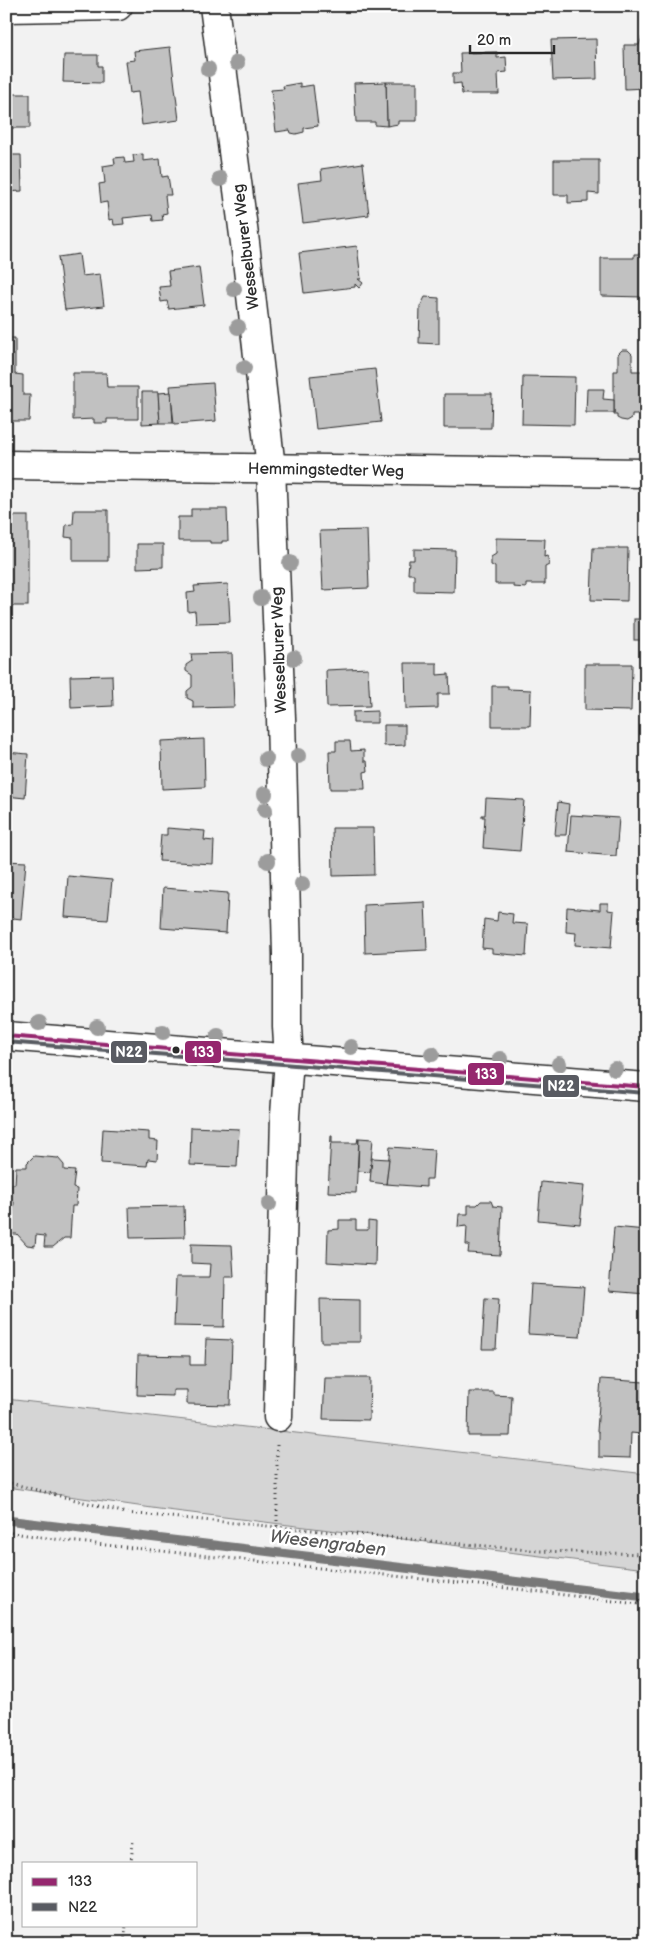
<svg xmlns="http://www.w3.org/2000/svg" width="652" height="1949" viewBox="0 0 652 1949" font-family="'Balsamiq Sans',sans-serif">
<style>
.green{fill:#d5d5d5;stroke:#808080}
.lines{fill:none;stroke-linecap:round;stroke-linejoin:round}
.stream{stroke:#787878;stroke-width:9}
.building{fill:#c1c1c1;stroke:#2b2b2b}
.street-casing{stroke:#2b2b2b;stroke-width:31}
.secondary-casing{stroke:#2b2b2b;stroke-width:31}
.path{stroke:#2b2b2b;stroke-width:3;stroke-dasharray:1 4;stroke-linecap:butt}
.street{stroke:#fff;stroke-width:28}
.secondary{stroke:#fff;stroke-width:28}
.bus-1-casing{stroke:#fff;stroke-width:8}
.bus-2-casing{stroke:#fff;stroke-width:8}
.bus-1{stroke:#95276e;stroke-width:4}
.bus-2{stroke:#595b62;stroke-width:4}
.tree{fill:#9c9c9c}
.bus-dot{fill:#2b2b2b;stroke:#fff;stroke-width:2}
.labels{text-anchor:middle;stroke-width:5;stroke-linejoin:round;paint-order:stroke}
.street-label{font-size:16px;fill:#2b2b2b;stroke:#fff}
.water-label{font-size:18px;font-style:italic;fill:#585858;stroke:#fff}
.line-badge{stroke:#fff;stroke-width:2}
.badge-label{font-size:14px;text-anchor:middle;font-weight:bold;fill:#fff}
</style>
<rect width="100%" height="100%" fill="#f2f2f2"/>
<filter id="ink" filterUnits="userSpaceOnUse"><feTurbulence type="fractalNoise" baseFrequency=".02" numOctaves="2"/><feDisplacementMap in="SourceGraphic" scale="10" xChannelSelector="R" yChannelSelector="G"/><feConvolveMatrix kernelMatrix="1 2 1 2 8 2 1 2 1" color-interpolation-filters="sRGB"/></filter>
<g filter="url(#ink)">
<path class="green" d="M6,1399L646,1474V1569L159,1509L6,1487Z"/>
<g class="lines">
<path class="stream" d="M6,1520L646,1597"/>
</g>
<g class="building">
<path d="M642,37H646V88L625,89L624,45H639Z"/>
<path d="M596,39L597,79L553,80L551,40Z"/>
<path d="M170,47L179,120L142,125L138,92L130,93L126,61L135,60L134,51Z"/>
<path d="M497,52V58L506,57L507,72L498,73L499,94H462L461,83L453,84V73H461L460,53Z"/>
<path d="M64,55H98V66H102V83L63,82Z"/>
<path d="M6,76H12V94H30V128H6Z"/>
<path d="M386,82H417V121H398V124L387,126Z"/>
<path d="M386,82L387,126L375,125V122H356L354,83Z"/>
<path d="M300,83V87L313,85L318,126L304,128V132L296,134L291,133L290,130L276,132L271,90L284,89L283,86Z"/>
<path d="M143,154V161L160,159L162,177L168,176L171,195H165L167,213L162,214L163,220L153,221L152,215L123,218L124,224L114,225L113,219L109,220L107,202L101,203L99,184L105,183L103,166L115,164L114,158L124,157L125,163L134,162L133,155Z"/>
<path d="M6,155H21L22,191L6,192Z"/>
<path d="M554,160H599V194L588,193V202L568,203V195H554Z"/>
<path d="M363,163L369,215L303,223L298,183L322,180L321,169Z"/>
<path d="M357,246L361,279H358L363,283L361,286L359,288L355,284V287L304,293L299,253Z"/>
<path d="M79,254L82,276L100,274L104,306L65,310L58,257Z"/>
<path d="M634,254H646L644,297L601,296V258H634Z"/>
<path d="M199,267L204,305L169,309L167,301L161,302L159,287L170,286L168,271Z"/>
<path d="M425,297L439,298V344L419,343L420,307Z"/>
<path d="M6,338H15V374L23,375V395H30L29,421H6Z"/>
<path d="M622,350H628L632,354V371H646L645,415H632V418L627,421L621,420L617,418V415H614V371H618V354Z"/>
<path d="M375,369L381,422L316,429L310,376Z"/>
<path d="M73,373H106L107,387H138V419H107V423H94V419L73,420Z"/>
<path d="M523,376L575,377L574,425L522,424Z"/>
<path d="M213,383L216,421L174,424L170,386Z"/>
<path d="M587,389H604L603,399L614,400V413H586Z"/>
<path d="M142,392H158L160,423L142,424Z"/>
<path d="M171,392L173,423H160L158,393Z"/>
<path d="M444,394H492L491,428H444Z"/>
<path d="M191,509H227L228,541H222V543H210V541H178V517H191Z"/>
<path d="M74,510H108V561H73V538L65,537L66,525L73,524Z"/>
<rect x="6" y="516" width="22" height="90"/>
<path d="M367,530L369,588L323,590L320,531Z"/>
<path d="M496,538L545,539L544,557L547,556L548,558L549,565L545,567V584H526V588L513,587V584H495V567L491,565V557L496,554Z"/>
<path d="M137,544H163V567L137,568Z"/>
<path d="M593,548H628L627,601L591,600Z"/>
<path d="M414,549L455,550L454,592L414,591V574H408L409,560H414Z"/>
<path d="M228,584L230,622L196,623L195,611L188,612L187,593L195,592L194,586Z"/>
<rect x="634" y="619" width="10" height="21"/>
<path d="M232,653L234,707L193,708V701L187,698V691L192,687V675L186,671V665L192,661L191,654Z"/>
<path d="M405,663H437V675L449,674L450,694H438V708L406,709Z"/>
<path d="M585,664H632L631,711L585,710Z"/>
<path d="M368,668L370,706L327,707L326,670Z"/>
<path d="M112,675L113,706L71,708L70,676Z"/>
<path d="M492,686H508V689L531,690L530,726H492Z"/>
<path d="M377,711V723H353V712Z"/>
<path d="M384,725H405V745L384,746Z"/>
<path d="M204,739L205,787L162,789L161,741Z"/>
<path d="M336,741H350L351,751L364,750V761H367L368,771L364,772L365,789H330L329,751H336Z"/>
<path d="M6,752L28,754L25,798L6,796Z"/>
<path d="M486,798L524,800L520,851L483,848L485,817H482V815H485Z"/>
<path d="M558,802L569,804L566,835H555Z"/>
<path d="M571,815L619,818L616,856L568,852Z"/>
<path d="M167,828L205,831L204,840L214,841L213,864L159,861L161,835H167Z"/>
<path d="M332,828H373L374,875L333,876Z"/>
<path d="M6,861L26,862L21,919L6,917Z"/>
<path d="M68,876L112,880L108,920L65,917Z"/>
<path d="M163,888L228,893L226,933L161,928Z"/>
<path d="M425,902L427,950L365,953L364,905Z"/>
<path d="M600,903H608V910L614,911L611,948L575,945L576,933L566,932L567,907L600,910Z"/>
<path d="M498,912L513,914L512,923L528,924L526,956L492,953V949L482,948L484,919L497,921Z"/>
<path d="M646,928V962L643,958Z"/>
<path d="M191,1127L239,1129L237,1167L190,1165Z"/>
<path d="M103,1129L149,1132V1140L158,1141L157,1160L148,1159L147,1166L101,1163Z"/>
<path d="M331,1136H332V1143H357L358,1138H359L356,1193L328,1192Z"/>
<path d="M359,1138L373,1139L370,1172L358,1171Z"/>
<path d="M390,1147L434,1150L432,1179H426V1187L386,1184Z"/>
<path d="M34,1156L58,1158L64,1165V1170L75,1171L73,1188L77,1189L76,1206H72L70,1238H64L53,1247H44L45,1236L36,1235L35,1246L27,1245L17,1234H11L14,1202L10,1201L11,1184H15L16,1167H27V1163Z"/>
<path d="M372,1158L389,1159L386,1184L370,1182Z"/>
<path d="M541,1182L584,1186L580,1224L538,1220Z"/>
<path d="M481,1201H491L493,1206L502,1207L500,1255L468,1253L469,1245H466L467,1226L458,1227L459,1214H468V1205H477Z"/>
<path d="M184,1206L185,1237L130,1238L129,1207Z"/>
<path d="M339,1220H356V1230H368V1221L376,1222L375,1265L327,1262L328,1230L339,1229Z"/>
<path d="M614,1227L646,1230V1294L609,1291Z"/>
<path d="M191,1244L232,1245L234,1277H225L224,1327L174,1326L176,1277H209L210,1264L191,1263Z"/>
<path d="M531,1284L584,1287L580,1337L528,1334Z"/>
<path d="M485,1298L499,1299L496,1349H482Z"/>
<path d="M320,1299L360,1300V1342H321Z"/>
<path d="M206,1339L232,1340L230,1405L187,1404V1390H173V1396L137,1395L138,1355L190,1356V1365H205Z"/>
<path d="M325,1378H370L369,1420L323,1419Z"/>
<path d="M601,1379L644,1382L641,1434L631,1433L630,1458L599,1457V1432L597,1431Z"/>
<path d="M469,1392H494V1395L512,1396L510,1436H468Z"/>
</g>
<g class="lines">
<defs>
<g id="street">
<path d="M214,6L245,243L271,468L281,718L287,955V1027L289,1059L285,1115L278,1417"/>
<path d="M6,8L118,6"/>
<path d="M6,465L646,473"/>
</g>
<path id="secondary" d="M6,1036L646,1087"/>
</defs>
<use href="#street" class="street-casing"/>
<use href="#secondary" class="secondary-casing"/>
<g class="path">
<path d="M6,1482L126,1513L540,1551L646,1554"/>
<path d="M277,1526V1444"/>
<path d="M6,1532L68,1541L525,1590L646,1605"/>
<path d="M131,1863L133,1841"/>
<path d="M124,1943L126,1925"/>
</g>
<use href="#street" class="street"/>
<use href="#secondary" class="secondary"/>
<defs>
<path id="bus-1" d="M6,1036L646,1087"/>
<path id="bus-2" d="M6,1042L646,1093"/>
</defs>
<use href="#bus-1" class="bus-1-casing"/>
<use href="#bus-2" class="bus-2-casing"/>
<use href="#bus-1" class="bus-1"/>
<use href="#bus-2" class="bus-2"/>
</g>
<g class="tree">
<circle cx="237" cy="63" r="8"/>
<circle cx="208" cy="69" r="8"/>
<circle cx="220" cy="179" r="8"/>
<circle cx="234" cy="289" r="8"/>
<circle cx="238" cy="327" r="8"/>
<circle cx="244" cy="368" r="8"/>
<circle cx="290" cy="563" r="8"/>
<circle cx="261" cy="598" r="8"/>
<circle cx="294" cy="658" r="8"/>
<circle cx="298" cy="756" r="8"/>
<circle cx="266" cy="759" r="8"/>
<circle cx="265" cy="794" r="8"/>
<circle cx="265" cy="810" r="8"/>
<circle cx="268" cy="861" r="8"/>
<circle cx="302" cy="884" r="8"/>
<circle cx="39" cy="1023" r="8"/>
<circle cx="97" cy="1027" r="8"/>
<circle cx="163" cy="1032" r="8"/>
<circle cx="218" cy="1036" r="8"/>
<circle cx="351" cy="1047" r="8"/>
<circle cx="432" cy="1054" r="8"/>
<circle cx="500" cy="1059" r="8"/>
<circle cx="559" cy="1064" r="8"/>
<circle cx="615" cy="1069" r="8"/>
<circle cx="269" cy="1204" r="8"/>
</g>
</g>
<circle class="bus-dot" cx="176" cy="1050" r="4.5"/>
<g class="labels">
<g class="street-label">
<text transform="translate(245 247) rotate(-97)" y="6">Wesselburer Weg</text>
<text transform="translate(326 469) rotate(1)" y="6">Hemmingstedter Weg</text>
<text transform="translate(278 650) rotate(-92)" y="6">Wesselburer Weg</text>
</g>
<g class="water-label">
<text transform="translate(328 1543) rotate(7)" y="6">Wiesengraben</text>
</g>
</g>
<g class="line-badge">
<rect x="184" y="1040" width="38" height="24" rx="5" fill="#95276e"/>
<rect x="110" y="1040" width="38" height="24" rx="5" fill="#595b62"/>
<rect x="467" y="1062" width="38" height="24" rx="5" fill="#95276e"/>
<rect x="542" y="1074" width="38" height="24" rx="5" fill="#595b62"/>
</g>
<g class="badge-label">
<text x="203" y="1057">133</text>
<text x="129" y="1057">N22</text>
<text x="486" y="1079">133</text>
<text x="561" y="1091">N22</text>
</g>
<rect width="652" height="1949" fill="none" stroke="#fff" stroke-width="25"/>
<rect x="12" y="12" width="627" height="1924" fill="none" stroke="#2b2b2b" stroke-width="2" filter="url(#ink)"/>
<rect x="22" y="1862" width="175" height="65" fill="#ffffff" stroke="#aaaaaa"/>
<rect x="32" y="1878" width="25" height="8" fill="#95276e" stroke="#aaaaaa"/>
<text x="68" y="1886" font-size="15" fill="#2b2b2b">133</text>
<rect x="32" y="1903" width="25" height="8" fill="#595b62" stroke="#aaaaaa"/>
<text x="68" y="1912" font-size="15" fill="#2b2b2b">N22</text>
<path d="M470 45v8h84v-8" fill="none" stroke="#2b2b2b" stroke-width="2.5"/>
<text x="477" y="45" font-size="15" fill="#2b2b2b" stroke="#ffffff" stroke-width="4" paint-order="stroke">20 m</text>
</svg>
